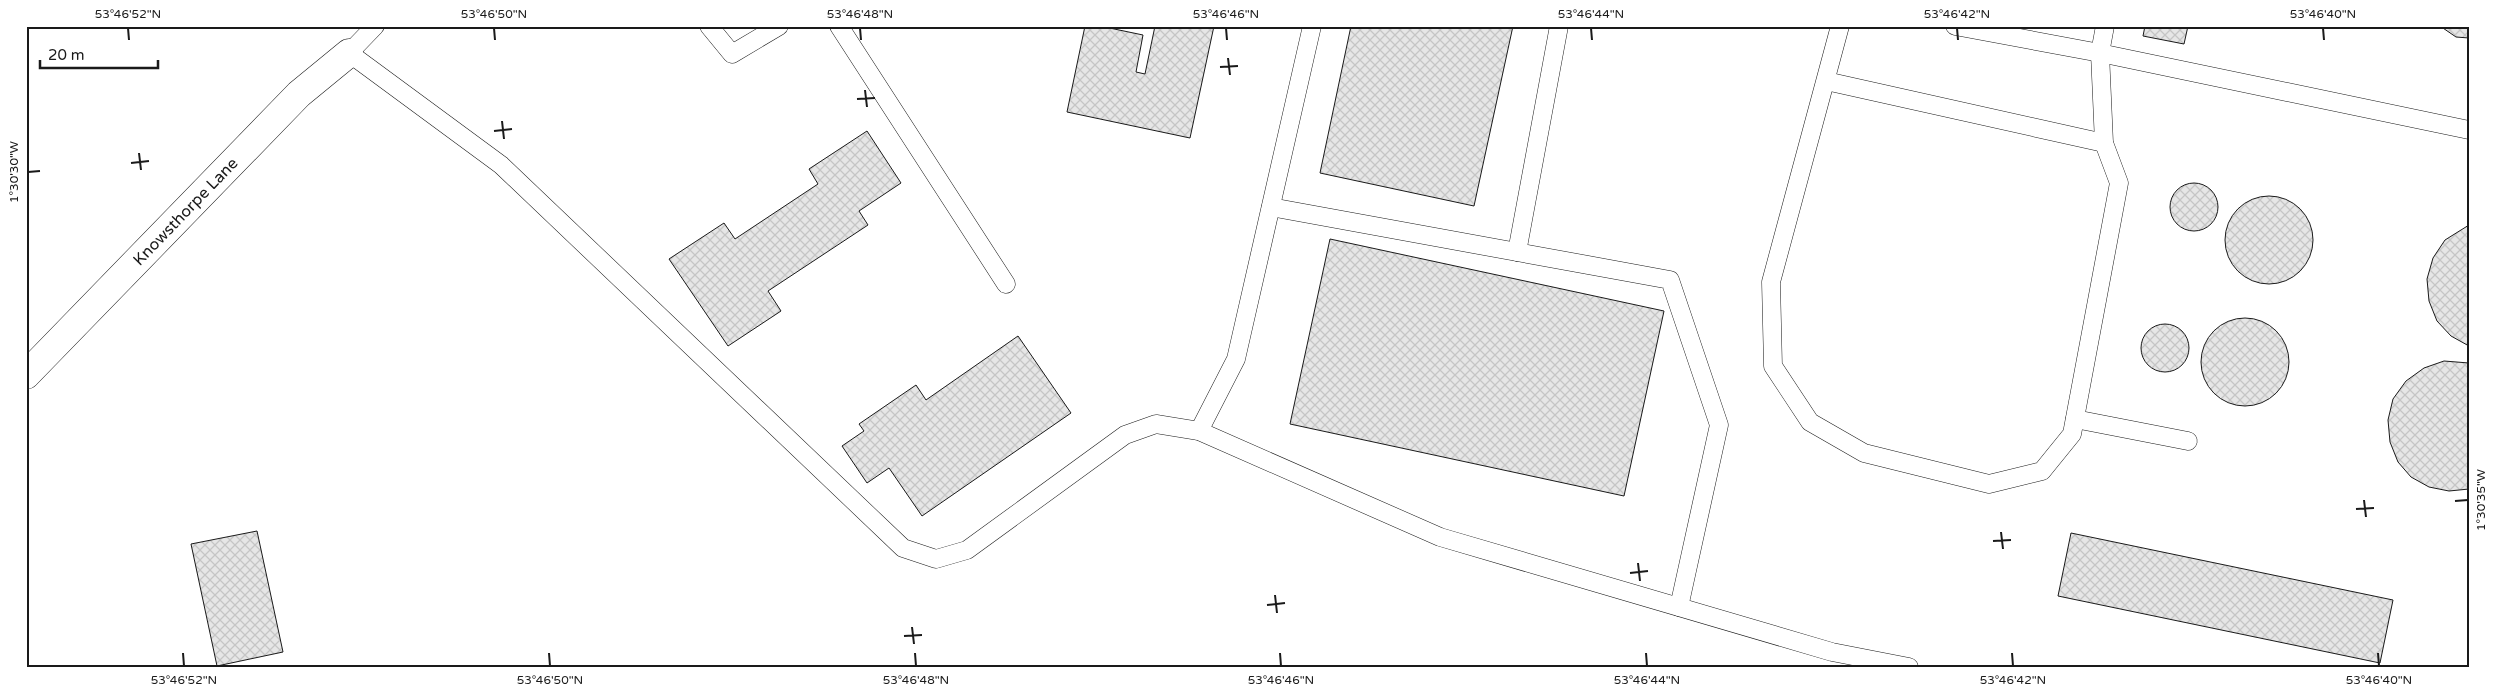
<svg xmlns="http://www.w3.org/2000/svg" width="2495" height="693" viewBox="0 0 2495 693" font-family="'Varela Round',sans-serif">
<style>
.building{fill:url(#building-cross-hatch);stroke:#1a1a1a}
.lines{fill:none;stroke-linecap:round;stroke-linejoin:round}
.lane-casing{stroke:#1a1a1a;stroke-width:19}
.street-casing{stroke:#1a1a1a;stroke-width:29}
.lane{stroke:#fff;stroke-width:18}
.street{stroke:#fff;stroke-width:28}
.ticks{fill:none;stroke:#1a1a1a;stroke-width:2}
.labels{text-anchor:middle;stroke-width:4;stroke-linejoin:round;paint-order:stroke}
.street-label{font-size:16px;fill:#1a1a1a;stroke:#fff}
.neatline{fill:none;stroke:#1a1a1a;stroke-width:2}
.ticks-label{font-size:12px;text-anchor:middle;fill:#1a1a1a}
</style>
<defs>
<pattern id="building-cross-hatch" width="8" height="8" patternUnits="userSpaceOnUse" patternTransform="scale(1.25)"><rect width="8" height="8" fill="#e6e6e6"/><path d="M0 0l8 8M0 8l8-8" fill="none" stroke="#c5c5c5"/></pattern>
</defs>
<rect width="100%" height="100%" fill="#fff"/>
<g class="building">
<path d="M1085,26H1100L1143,35L1136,72L1145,74L1155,26H1214L1190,138L1067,112Z"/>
<path d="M1351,26H1513L1474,206L1320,173Z"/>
<path d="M2145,26H2188L2184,44L2143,36Z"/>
<path d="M2440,26H2469V38L2456,37Z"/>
<path d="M867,131L901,183L859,211L868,225L768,291L781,311L728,346L669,259L724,223L735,239L818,184L809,169Z"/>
<circle cx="2194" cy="207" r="24"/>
<circle cx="2269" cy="240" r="44"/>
<path d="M2469,225V346L2451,336L2437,321L2429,301L2427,279L2433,258L2445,240Z"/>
<path d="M1330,239L1664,311L1624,496L1290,424Z"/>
<circle cx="2245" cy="362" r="44"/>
<circle cx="2165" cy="348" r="24"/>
<path d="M1018,336L1071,413L922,516L889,468L867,483L842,446L864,431L859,424L916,385L926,400Z"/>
<path d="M2444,361L2469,363V489L2449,491L2429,487L2411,477L2398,462L2390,442L2388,420L2393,399L2406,381L2424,368Z"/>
<path d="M257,531L283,652L217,666L191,544Z"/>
<path d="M2071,533L2393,600L2380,663L2058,596Z"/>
</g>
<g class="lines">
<defs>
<g id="lane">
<path d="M375,26L349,53L501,165L903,548L936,559L967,550L1125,435L1156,424L1199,431L1440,537L1832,652L1909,667"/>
<path d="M709,26L732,54L779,26"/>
<path d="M839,26L1006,284"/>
<path d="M1840,26L1771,282L1773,366L1810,422L1864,453L1989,484L2042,471L2072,434L2119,183L2104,143L2100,53L2105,26"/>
<path d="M1955,26L2100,53L2469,130"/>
<path d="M1826,81L2104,143"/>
<path d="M1271,207L1670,280L1719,425L1679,607"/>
<path d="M1517,252L1559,26"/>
<path d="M2075,419L2188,441"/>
<path d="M1199,431L1236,359L1312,26"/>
</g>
<path id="street" d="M26,375L299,94L349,53"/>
</defs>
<use href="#lane" class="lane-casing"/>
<use href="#street" class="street-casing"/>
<use href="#lane" class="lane"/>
<use href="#street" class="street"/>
</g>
<path class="ticks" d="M128,28L129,40M494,28L495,40M860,28L861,40M1226,28L1227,40M1591,28L1592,40M1957,28L1958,40M2323,28L2324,40M1228,58L1230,75M1220,67L1238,66M865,90L867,107M857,99L875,98M502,121L504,139M494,131L512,129M139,153L141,170M131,163L149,161M28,172L40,171M2364,500L2366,517M2455,501L2468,500M2356,509L2374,508M2001,532L2003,549M1993,541L2011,540M1638,563L1640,581M1630,573L1648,571M1275,595L1277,613M1267,605L1285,603M912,627L914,644M904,636L922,635M183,653L184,666M549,653L550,666M915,653L916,666M1280,653L1281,666M1646,653L1647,666M2012,653L2013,666M2378,653L2379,666"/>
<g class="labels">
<g class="street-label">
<text transform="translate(185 211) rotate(-46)" y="6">Knowsthorpe Lane</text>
</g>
</g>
<rect width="2495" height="693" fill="none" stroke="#ffffff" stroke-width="55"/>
<path d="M40 60v8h118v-8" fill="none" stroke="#1a1a1a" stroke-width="2.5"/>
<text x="48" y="60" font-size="15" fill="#1a1a1a" stroke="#ffffff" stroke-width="4" paint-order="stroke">20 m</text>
<rect x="28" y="28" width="2440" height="638" class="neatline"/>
<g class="ticks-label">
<text x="128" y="18">53°46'52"N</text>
<text x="494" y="18">53°46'50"N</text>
<text x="860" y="18">53°46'48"N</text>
<text x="1226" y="18">53°46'46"N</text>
<text x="1591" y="18">53°46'44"N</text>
<text x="1957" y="18">53°46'42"N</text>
<text x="2323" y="18">53°46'40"N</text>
<text transform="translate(14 172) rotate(-90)" y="4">1°30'30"W</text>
<text transform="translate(2481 500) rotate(-90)" y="4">1°30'35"W</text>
<text x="184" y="684">53°46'52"N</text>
<text x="550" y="684">53°46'50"N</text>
<text x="916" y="684">53°46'48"N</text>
<text x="1281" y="684">53°46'46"N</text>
<text x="1647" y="684">53°46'44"N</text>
<text x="2013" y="684">53°46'42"N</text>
<text x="2379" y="684">53°46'40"N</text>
</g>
</svg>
